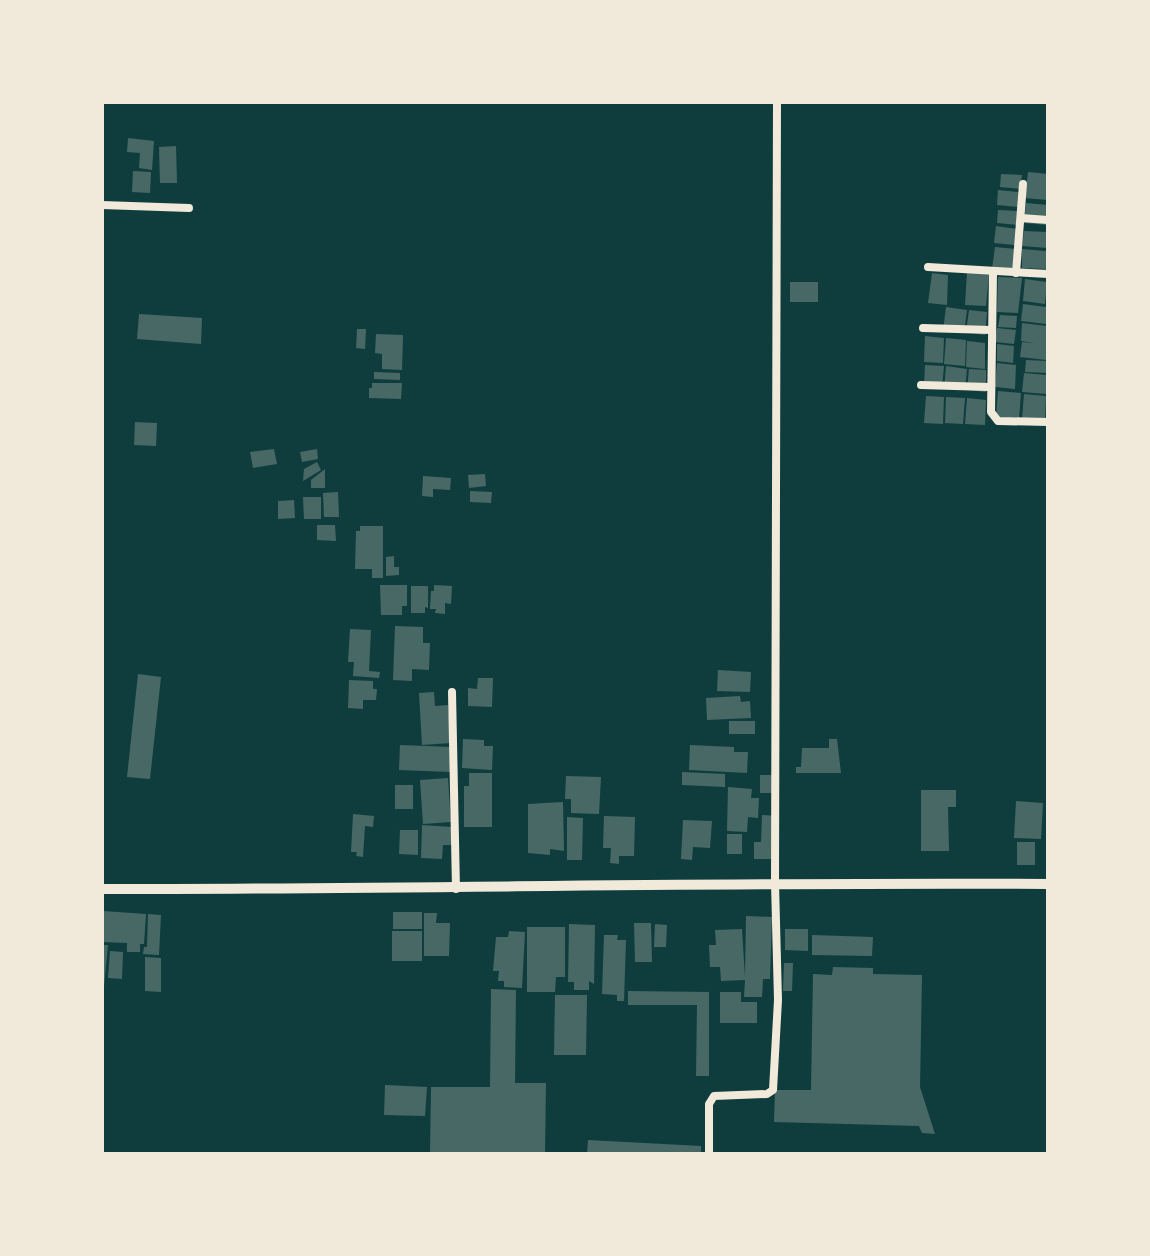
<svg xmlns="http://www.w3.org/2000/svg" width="1150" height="1256" viewBox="0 0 1150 1256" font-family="'Titillium Web',sans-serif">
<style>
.building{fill:#486865}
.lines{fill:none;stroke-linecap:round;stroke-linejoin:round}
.minor{stroke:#f1e9da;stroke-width:8}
.tertiary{stroke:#f1e9da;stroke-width:10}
</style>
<rect width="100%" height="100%" fill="#0f3d3e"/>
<g class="building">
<path d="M128,138L154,141L152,170L139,168L140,153L127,152Z"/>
<path d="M176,146L177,183H160L159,147Z"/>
<path d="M133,171L151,172L150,193L132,192Z"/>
<path d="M1028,172L1048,174L1047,200L1025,198Z"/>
<path d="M1001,174L1022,175L1020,189L1000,187Z"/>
<path d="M998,190L1019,192V207L997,205Z"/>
<path d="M1026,203L1048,205V225L1024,223Z"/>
<path d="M998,210L1019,211L1018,225L997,223Z"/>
<path d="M996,226L1017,229L1015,245L994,243Z"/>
<path d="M1024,231L1047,232V248L1022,246Z"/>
<path d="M995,247L1016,249L1013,271L992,269Z"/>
<path d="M1022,249L1046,251V269L1022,268Z"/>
<path d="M967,272L989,274L986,306L965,305Z"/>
<path d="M932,273L948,275L947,305L928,303Z"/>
<path d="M998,277L1022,278L1018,313L997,312Z"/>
<path d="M1025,279L1047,282L1045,304L1023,301Z"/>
<rect x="790" y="282" width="28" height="20"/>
<path d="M1023,304L1046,307V324L1021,321Z"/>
<path d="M946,307L967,310L964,333L943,331Z"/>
<path d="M969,310L987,312L985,335L966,332Z"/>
<path d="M139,314L202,318L201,344L137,339Z"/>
<path d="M1000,315L1017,316L1016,328L998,327Z"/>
<path d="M1022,323L1047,326L1046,360L1020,357L1022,342L1035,343L1021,341Z"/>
<path d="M997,328L1016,330L1014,344L995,342Z"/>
<path d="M357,329H366L365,349L356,348Z"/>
<path d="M376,334L403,335L402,370L382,369V354L375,353Z"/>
<path d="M925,336L944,338L943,363L924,362Z"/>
<path d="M946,338L966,340L965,366L944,364Z"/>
<path d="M967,341L985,343V369L966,367Z"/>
<path d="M997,344L1014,346L1013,363L997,361Z"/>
<path d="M1026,360L1048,361L1047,373L1025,372Z"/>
<path d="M997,363L1016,365L1015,389L995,387Z"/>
<path d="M925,365L944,366L942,388L924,386Z"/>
<path d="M946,366L967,369L965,390L944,389Z"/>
<path d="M969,369L986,370V392L967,390Z"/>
<path d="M374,372L400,373V380L374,379Z"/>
<path d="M1024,373L1047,375L1046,394L1022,392Z"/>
<path d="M372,383H402L401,399L369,398V388H372Z"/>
<path d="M998,391L1021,393L1019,419L996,417Z"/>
<path d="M1024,394L1046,396L1045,420L1022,419Z"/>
<path d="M926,396L944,397L943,424L924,423Z"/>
<path d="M946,397L965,398L963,424L945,423Z"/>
<path d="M967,398L986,400L985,425L965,424Z"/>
<path d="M135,422L157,423L156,446L134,445Z"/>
<path d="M274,449L277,464L253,468L250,452Z"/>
<path d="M317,449L318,459L302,462L300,452Z"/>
<path d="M317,462L321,470L303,481L304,469Z"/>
<path d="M325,469V488H311V480Z"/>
<path d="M485,474L486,486L469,488L468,475Z"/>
<path d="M423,476L451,478L450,490L433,489V497L422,496Z"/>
<path d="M470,491L492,492L491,503L470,502Z"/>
<path d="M338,492L339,517H324L323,493Z"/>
<path d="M303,497H321V519H304Z"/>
<path d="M294,500L295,518L278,519V501Z"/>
<path d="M317,525H335L336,541L317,540Z"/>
<path d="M360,526H383V578H372V569H355L356,531H360Z"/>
<path d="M394,556V567H399V575L386,576V557Z"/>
<path d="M380,585H407V606H402V615H381Z"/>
<path d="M434,585L452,586L451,604L445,603V614L435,613L436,609H430L431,591H434Z"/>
<path d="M411,586H428V608L425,607V613H411Z"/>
<path d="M395,626L423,627V643H430L429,670L412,669V681L393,680Z"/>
<path d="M350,629L371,630L369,671L380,672L379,678L353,676L354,662H348Z"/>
<path d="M718,670L751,672L750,692L717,691Z"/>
<path d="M138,674L161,677L150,779L127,777Z"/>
<path d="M478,678H493L492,707L468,706V688L477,689Z"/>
<path d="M349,680L373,681V689H377L376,700H363V709L348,708Z"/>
<path d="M434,692L435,706L448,705L451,743L422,745L419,693Z"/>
<path d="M740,696L741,702L750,701L751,718L707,720L706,698Z"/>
<rect x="729" y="721" width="26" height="13"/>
<path d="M463,739L484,740V746H493L492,770L462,768Z"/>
<path d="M829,739H837L841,773H796V767H801L802,748H829Z"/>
<path d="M400,745L451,747L450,772L399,770Z"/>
<path d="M690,745L734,747V752H748L747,773L689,770Z"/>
<path d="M682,772L725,774V787L682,785Z"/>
<path d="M469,773H492V827H464V786H469Z"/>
<rect x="760" y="775" width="15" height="18"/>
<path d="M566,776L601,777L599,814L571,813V799H565Z"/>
<path d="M448,778L451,822L423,824L420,780Z"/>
<rect x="395" y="785" width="18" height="24"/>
<path d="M728,787L752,789L751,798H759L758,818L748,817L747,832L727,831Z"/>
<path d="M921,790H956V807H948L949,851H921Z"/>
<path d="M1016,801L1043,803L1041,839L1014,838Z"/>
<path d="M563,802L564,851L550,849V855L528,853V804Z"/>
<path d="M353,814L374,816L373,827L365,826L363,857L356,856L357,852H351Z"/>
<path d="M762,815L779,816L778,859H754V842H761Z"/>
<path d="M604,816L635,817L634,856H619V864L610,863L611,848H603Z"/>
<path d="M567,817L583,818L582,860H567Z"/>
<path d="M683,820L712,821L710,848L693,847L692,860L681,859Z"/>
<path d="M422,825L452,827L451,845H443L442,859L421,858Z"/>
<path d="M400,830H418V855L399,854Z"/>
<rect x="727" y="834" width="15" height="20"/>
<rect x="1017" y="842" width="18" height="23"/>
<path d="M103,911L146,914L144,944H140V952H127V943L102,942Z"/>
<rect x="393" y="912" width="29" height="17"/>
<path d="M424,913H437L436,923H450L449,956H424Z"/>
<path d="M148,914L161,915L159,955L143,954L144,947H147Z"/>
<path d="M746,916L772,917L770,979H763L762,997H744L745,980L721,981L720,967H710L709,945H716L715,930L742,929L745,977Z"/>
<path d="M634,923H651L652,962H635Z"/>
<path d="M569,924L595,925L594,984L589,981V990H574V982H568Z"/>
<path d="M655,924L667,925L666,947H654Z"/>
<path d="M527,927H565V977H556L555,992H527Z"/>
<path d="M785,929H808V951L785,950Z"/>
<rect x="392" y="931" width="30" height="30"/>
<path d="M509,931L525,932L522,988L504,987V981H498L499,971H493L496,937H508Z"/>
<path d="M604,935H618L617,940H626L624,1001H617V995L602,994Z"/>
<path d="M812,935L873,937L872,956L812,955Z"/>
<path d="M102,945H108L104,987H102Z"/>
<path d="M110,951L123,952L122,979L108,978Z"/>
<path d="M145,957L161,958V992L145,991Z"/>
<path d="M784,963H793L792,991H783Z"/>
<path d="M833,967L873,968V974L922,975L920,1087L935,1134L922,1133L919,1126L774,1122L775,1090H811L813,974L832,975Z"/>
<path d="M491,989L516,990L515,1083H546L545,1154H430L431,1087H490Z"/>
<path d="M628,991L709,992V1076H696L697,1005H628Z"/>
<path d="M720,992H741V1002H757V1023H720Z"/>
<path d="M555,995H587L586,1055H554Z"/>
<path d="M385,1085L427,1087L425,1116L384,1115Z"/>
<path d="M588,1140L701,1146V1154H587Z"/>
</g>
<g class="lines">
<g class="minor">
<path d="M102,205L189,208"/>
<path d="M1021,218L1048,220"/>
<path d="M928,267L1048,274"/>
<path d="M993,273L991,412L998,421L1048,422"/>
<path d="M1016,273L1023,184"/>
<path d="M923,328L991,330"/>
<path d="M921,385L989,387"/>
<path d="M452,692L456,889"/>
<path d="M709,1154V1104L714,1096L767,1094L773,1090L778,1000L775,883L777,102"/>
</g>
<path class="tertiary" d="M102,889C417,889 733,882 1048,884"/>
</g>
<rect width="1150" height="1256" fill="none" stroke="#f1e9da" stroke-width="208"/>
</svg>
